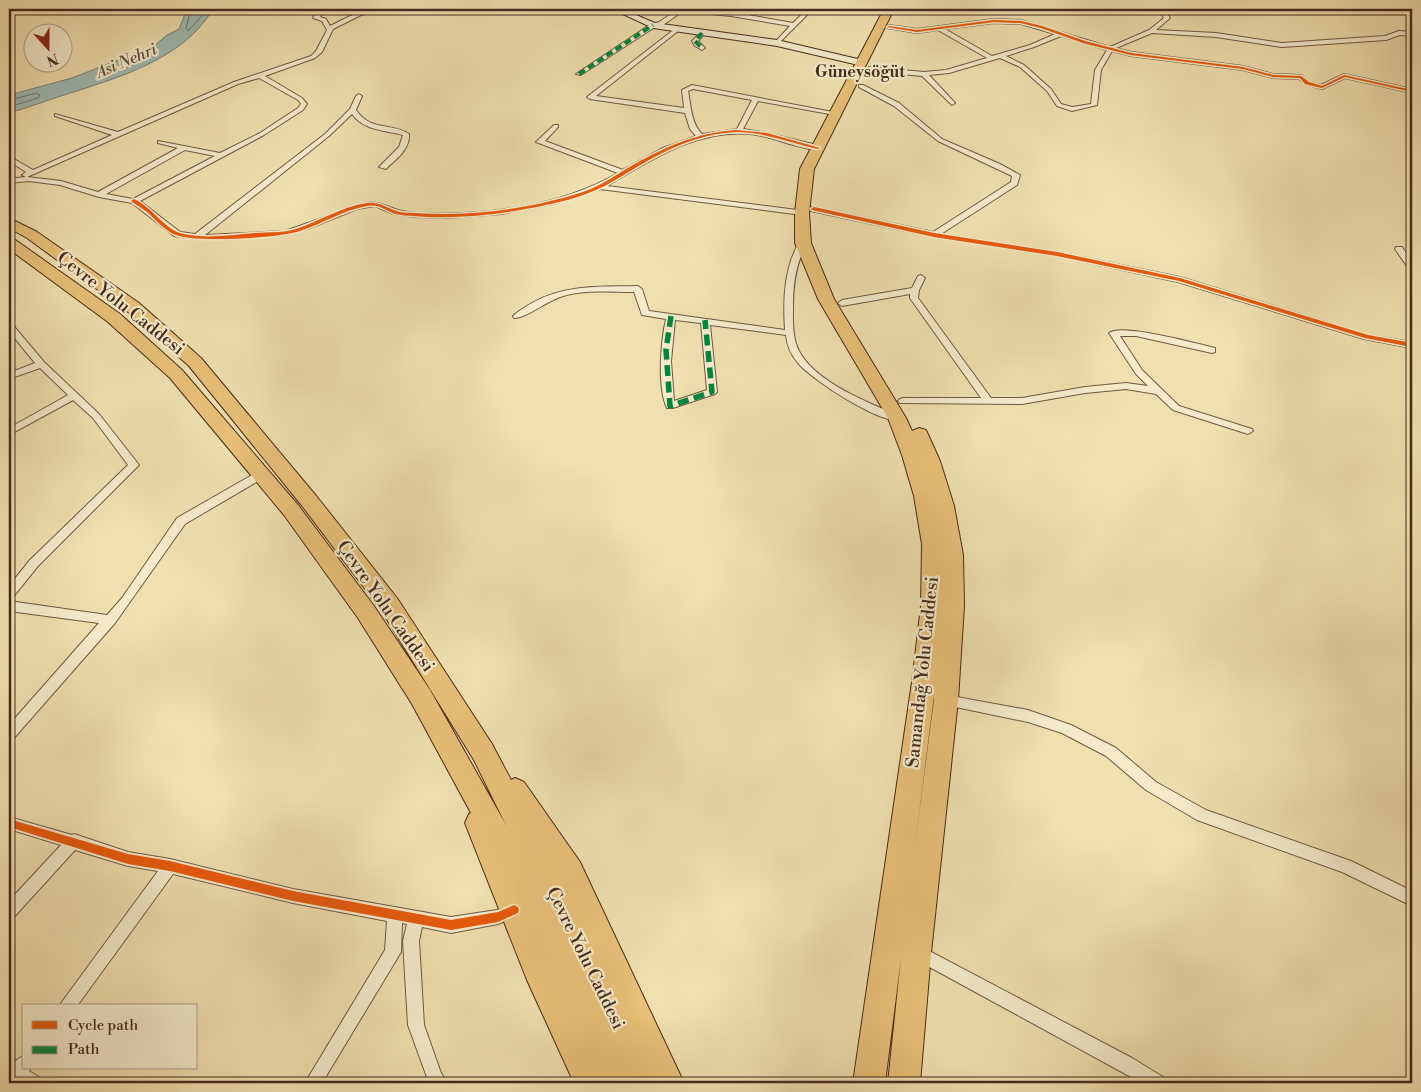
<svg xmlns="http://www.w3.org/2000/svg" width="1421" height="1092" viewBox="0 0 1421 1092" font-family="'Libre Bodoni',serif">
<style>
.water{fill:#9dbbb4;stroke:#7a8178}
.lines{fill:none;stroke-linecap:round;stroke-linejoin:round}
.shore{stroke:#727268;stroke-width:1}
.street-casing{stroke:#705842;stroke-width:2}
.secondary-casing{stroke:#462a1d;stroke-width:2}
.highway-casing{stroke:#462a1d;stroke-width:2}
.street{fill:#f5ebcb;fill-rule:evenodd}
.secondary{fill:#f5ebcb;fill-rule:evenodd}
.highway{fill:#e8c078;fill-rule:evenodd}
.quiet-far1{stroke:#00873e;stroke-width:4;stroke-dasharray:7 4;stroke-linecap:butt}
.quiet{stroke:#00873e;stroke-width:5.5;stroke-dasharray:11 5.5;stroke-linecap:butt}
.cycleway-casing{stroke:#f5ebcb;stroke-width:3}
.cycleway{fill:#e8590c;fill-rule:evenodd}
.labels{text-anchor:middle;stroke-width:4.5;stroke-linejoin:round;paint-order:stroke}
.far-water-label{font-size:16px;font-style:italic;fill:#5c4e43;stroke:#f5ebcb}
.far-quarter-label{font-size:16px;font-weight:bold;fill:#462a1d;stroke:#f5ebcb}
.street-label{font-size:18px;fill:#462a1d;stroke:#f5ebcb}
</style>
<rect width="100%" height="100%" fill="#f0e0af"/>
<filter id="stains"><feTurbulence type="fractalNoise" baseFrequency=".004" numOctaves="4"/><feColorMatrix values="0 0 0 0 .2 0 0 0 0 .09 0 0 0 0 .02 0 0 0 .5 -.17"/></filter>
<radialGradient id="worn" r=".72"><stop offset=".6" stop-color="#630" stop-opacity="0"/><stop offset="1" stop-color="#630" stop-opacity=".3"/></radialGradient>
<path class="water" d="M187,9H213C183,60 117,78 64,95C45,101 27,108 9,113V95L72,78L154,46L167,35L179,29Z"/>
<g class="lines">
<g class="shore">
<path d="M191,9L186,28L188,31L208,9"/>
<path d="M139,57L142,59L141,62L123,69L120,68L121,64Z"/>
<path d="M9,100L37,93L40,95L38,98L9,107"/>
</g>
<defs>
<g id="street">
<path d="M301,9H309L322,14L320,17L326,19L330,26C346,18 363,8 381,9L361,15L333,29L322,52L315,58L265,76L302,98L307,104L303,110L264,135L140,201L180,232L195,234L325,134L350,109L356,96L359,94L362,96L356,110C371,132 391,122 409,134C410,150 396,159 386,169L379,167L399,147L403,135C385,130 364,131 352,114L329,136L205,235L285,231L365,203C381,201 384,206 398,210C404,212 411,212 417,213C484,216 559,207 618,173L536,142L554,125H558V127L545,141L623,170L663,148L696,136L690,129L685,113L590,99L587,97L676,28L678,29V31L596,96L684,108L682,90L692,85L838,113L835,115L758,101L743,129L767,133L821,146V150C805,151 775,138 757,135C702,126 652,159 607,186L805,211L806,213L802,215L600,189L557,203L501,214L447,218L413,217L393,214L375,206L357,209L310,228L285,235L197,239L174,236L132,203L99,197L60,185L29,181L9,183V179L26,177L22,175L26,172L9,161V156L33,170L112,135L55,116V114L118,132L234,82L311,56L316,51L327,30L322,21L313,18L315,15ZM259,78L298,100L301,104L298,108L260,133L220,153L158,141V143L178,148L98,192L61,181L27,177L238,84ZM693,89L752,100L737,129L702,134C691,123 691,106 688,91ZM185,150L215,156L133,199L106,194Z"/>
<path d="M679,9L731,12L793,23L807,9H813L777,45L775,44V42L790,26L731,16L683,11L663,25L655,27L581,75L576,74L651,24L659,22Z"/>
<path d="M1158,9H1164L1170,18L1156,30L1216,33L1282,43L1385,36L1399,31L1412,32V36L1400,35L1386,40L1282,47L1216,37L1152,33L1116,48L1131,52L1243,66L1273,74L1301,75L1309,82L1321,85L1344,74L1412,89V93L1345,78L1322,89L1305,84L1299,79L1273,78L1243,70L1131,56L1112,51L1101,70L1097,105L1072,111L1057,106L1047,91L1020,67L1000,58L949,73L929,75L954,102L955,103L952,105L922,76L869,71L866,69L869,67L924,72L946,70L987,58L938,30L917,33L887,28L889,25L917,29L994,19L1021,20L1110,47L1149,30L1164,18ZM994,23L1021,24L1055,34L1030,45L992,56L945,29ZM1061,36L1107,50L1095,70L1091,104L1072,107L1061,104L1051,89L1024,65L1006,56L1034,47Z"/>
<path d="M702,31L705,33L698,41L705,48L702,50L695,46L692,41Z"/>
<path d="M859,85H863L899,103L942,139L1000,164L1020,175L1017,185L941,234L1057,252L1180,277L1368,335L1412,342V348L1364,339L1178,282L1057,256L934,237L811,211V207H814L933,232L1011,182L1012,176L938,141L894,106L859,87Z"/>
<path d="M800,241L807,243C796,263 793,283 793,306C793,320 792,337 799,351C815,382 870,404 901,416L902,418L901,420C881,425 811,379 798,363C791,355 787,346 786,335L710,325L717,392L715,394L673,408H667C657,388 661,340 666,319L642,315L634,292C610,292 584,289 560,297C548,301 524,319 514,318L513,316C518,311 525,307 532,303C566,284 601,287 638,286L642,289L649,311L785,330C783,300 784,267 800,241ZM675,320L701,323L707,390L674,401L671,361Z"/>
<path d="M1396,247H1402L1412,262V269H1409L1395,249Z"/>
<path d="M921,275L925,278L919,290L918,298L991,398H1022L1085,387L1126,383L1148,386L1136,374L1109,333C1122,323 1197,344 1215,348V352L1212,353L1136,336H1120L1142,370L1179,406L1252,429L1253,431L1248,434L1173,410L1156,394L1126,389L1085,393L1022,404L900,403L898,401L900,399L903,398H981L910,298V294L842,306L838,303L842,300L912,288L918,276Z"/>
<path d="M9,323L12,324L44,362L99,414L139,465L38,566L13,597L9,598V586L30,560L128,465L93,418L73,400L9,435V428L68,395L40,368L9,379V373L35,363L9,331Z"/>
<path d="M261,470L266,474L265,477L185,524L115,623L14,738L9,740V725L99,623L9,611V601L107,615L122,598L177,518Z"/>
<path d="M946,695L1028,710L1071,725L1116,748L1156,782L1206,810L1351,861L1412,891V906L1342,872L1197,820L1146,790L1106,756L1062,733L1028,722L941,704L940,700L941,696Z"/>
<path d="M9,817L72,835L74,834L128,852L170,859L293,889L451,917L497,910L514,903L519,905L522,910L519,915L498,924L451,933L422,927L419,941L424,1025L441,1073L447,1083H429L408,1025L403,941L407,924L402,923L401,952L398,957L322,1083H305L385,950L387,921L293,903L173,874L77,1006H59L158,871L128,866L75,850L14,917L9,919V901L61,845L9,829Z"/>
<path d="M918,945L1132,1058L1163,1077L1165,1083H1142L913,958L910,953L913,948Z"/>
<path d="M24,1056V1068H31L29,1071L39,1077L41,1083H9C9,1071 11,1061 24,1056Z"/>
</g>
<path id="secondary" d="M612,9H622L655,23L777,40L866,61L867,63L863,66L777,46L653,28Z"/>
<g id="highway">
<path d="M884,9H894L814,169L809,213L811,243L834,299L906,418L912,431L919,428L926,430L940,461L954,506L963,555L964,606L958,700L931,953L920,1083H888L901,958L885,1083H853L912,682L921,606L922,544L914,496L902,455L888,418L818,299L795,243V213L800,169ZM934,696V700L915,845Z"/>
<path d="M9,218L37,232L139,303L201,358L317,497L397,598L492,744L511,780L515,778L524,782L580,862L684,1083H574L527,980L465,823L469,814L471,813L412,704L358,618L284,515L170,378L108,322L9,249V237L14,239L120,314L182,370L298,505L374,606L430,690L506,825L474,760L381,610L303,507L189,366L127,311L27,238L9,228Z"/>
</g>
</defs>
<use href="#street" class="street-casing"/>
<use href="#secondary" class="secondary-casing"/>
<use href="#highway" class="highway-casing"/>
<use href="#street" class="street"/>
<use href="#secondary" class="secondary"/>
<use href="#highway" class="highway"/>
<g class="quiet-far1">
<path d="M702,33L695,41L702,48"/>
<path d="M579,74L653,25"/>
</g>
<path class="quiet" d="M671,316L666,350L670,406L712,392L705,320"/>
<defs>
<g id="cycleway">
<path d="M994,20L1021,21L1042,26L1085,41L1131,53L1243,67L1273,75L1301,76L1309,82L1322,86L1344,75L1412,90V92L1345,77L1322,88L1305,84L1300,78L1273,77L1243,69L1131,55L1083,43L1041,28L1021,23L994,22L917,32L887,27L889,26L917,30Z"/>
<path d="M736,130L767,133L820,148L818,149C792,143 764,132 737,132C699,133 663,151 632,170C620,177 608,185 596,190C571,201 542,206 515,211C482,216 447,219 414,216C408,216 401,215 395,214C384,210 380,204 367,206C343,210 322,224 300,231C279,238 196,243 176,235C165,231 156,220 147,212C142,208 136,205 131,201L134,199C152,207 165,230 183,234C206,239 232,235 255,233C269,232 283,233 296,229C320,221 343,206 367,203C379,202 385,207 396,211C402,213 409,213 415,213C469,217 531,209 583,192C601,186 617,174 633,165C667,146 697,133 736,130Z"/>
<path d="M814,207L934,233L1057,252L1180,278L1368,335L1412,343V347L1365,338L1179,281L1057,256L934,237L812,210L811,209Z"/>
<path d="M9,819L128,854L170,861L293,891L451,920L498,912L514,905L518,907L519,910L518,913L498,922L451,930L293,901L170,871L128,864L9,827Z"/>
</g>
</defs>
<use href="#cycleway" class="cycleway-casing"/>
<use href="#cycleway" class="cycleway"/>
</g>
<g class="labels">
<g class="far-water-label">
<text transform="translate(126 60) rotate(-23)" y="6">Asi Nehri</text>
</g>
<g class="far-quarter-label">
<text x="860" y="77">Güneysöğüt</text>
</g>
<g class="street-label">
<text transform="translate(121 303) rotate(38)" y="6">Çevre Yolu Caddesi</text>
<text transform="translate(386 606) rotate(55)" y="6">Çevre Yolu Caddesi</text>
<text transform="translate(922 672) rotate(-84)" y="6">Samandağ Yolu Caddesi</text>
<text transform="translate(586 958) rotate(64)" y="6">Çevre Yolu Caddesi</text>
</g>
</g>
<rect width="1421" height="1092" fill="none" stroke="#f0e0af" stroke-width="30"/>
<rect x="10" y="10" width="1401" height="1072" fill="none" stroke="#462a1d" stroke-width="2.5"/>
<rect x="15" y="15" width="1391" height="1062" fill="none" stroke="#462a1d"/>
<rect x="22" y="1004" width="175" height="65" fill="#f5ebcb" stroke="#af9e85"/>
<rect x="32" y="1021" width="25" height="8" fill="#e8590c" stroke="#af9e85"/>
<text x="68" y="1030" font-size="15" fill="#462a1d">Cycle path</text>
<rect x="32" y="1046" width="25" height="8" fill="#00873e" stroke="#af9e85"/>
<text x="68" y="1054" font-size="15" fill="#462a1d">Path</text>
<g transform="translate(48 48) rotate(159)"><circle r="24" fill="#f5ebcb" stroke="#af9e85"/>
<path d="M0-4L9 19L0 12L-9 19Z" fill="#8f2418"/>
<text y="-8" font-size="14" font-weight="bold" text-anchor="middle" fill="#462a1d">N</text>
</g>
<rect width="100%" height="100%" filter="url(#stains)"/>
<rect width="100%" height="100%" fill="url(#worn)"/>
</svg>
